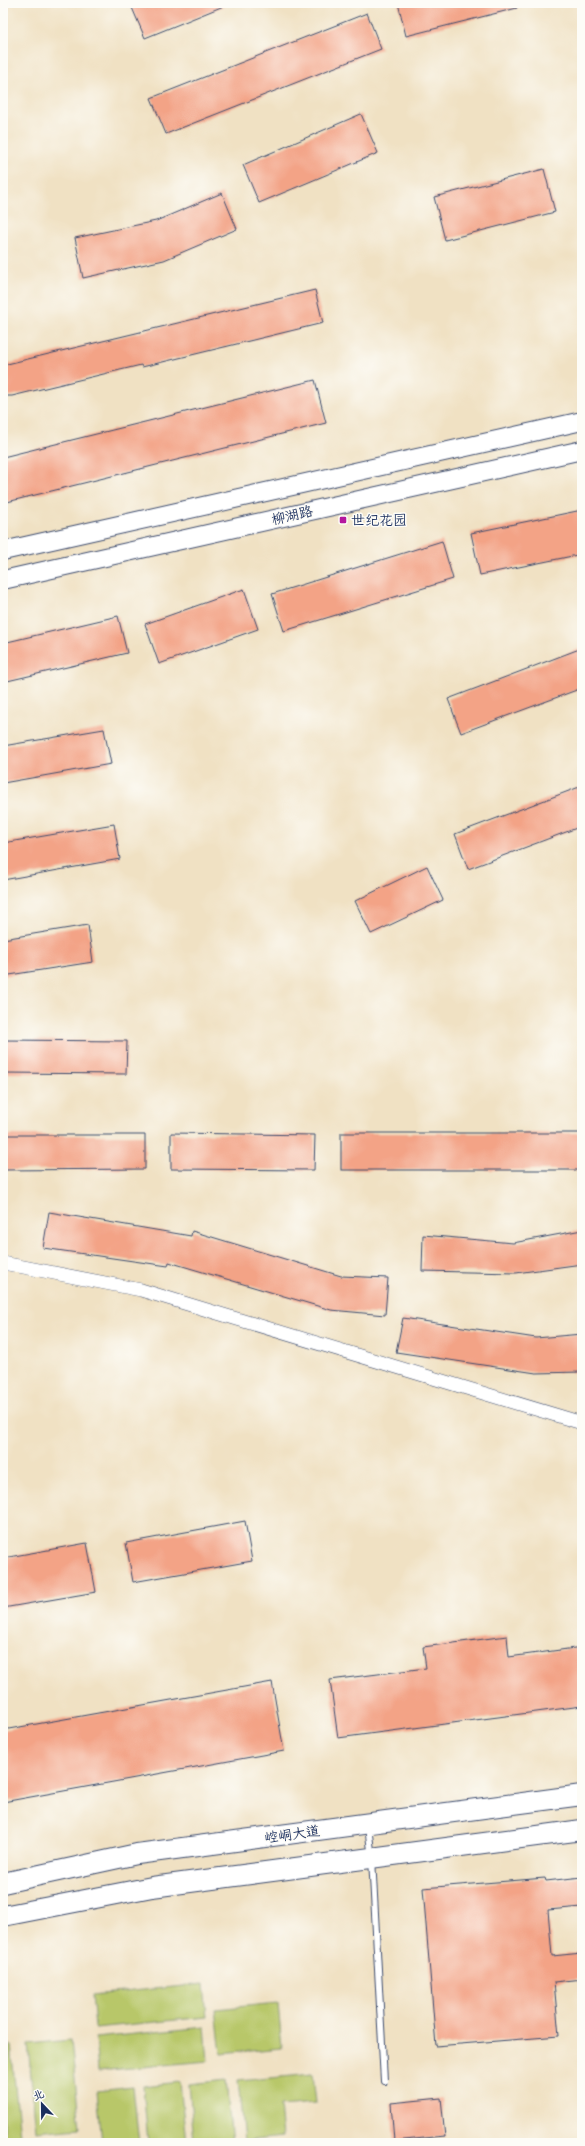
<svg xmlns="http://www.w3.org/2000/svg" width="585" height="2146" viewBox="0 0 585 2146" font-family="Kalam,'LXGW WenKai TC',sans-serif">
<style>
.green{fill:#b8c769;stroke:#6a7b64}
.building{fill:#f3a386}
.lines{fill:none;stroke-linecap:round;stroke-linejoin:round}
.lane-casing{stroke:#3b4a6d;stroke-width:8}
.street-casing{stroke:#3b4a6d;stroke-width:14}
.secondary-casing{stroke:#3b4a6d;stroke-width:20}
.primary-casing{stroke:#3b4a6d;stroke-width:22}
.lane{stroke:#fff;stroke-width:6}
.street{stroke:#fff;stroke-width:13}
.secondary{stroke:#fff;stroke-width:18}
.primary{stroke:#fff;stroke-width:20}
.poi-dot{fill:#b5179e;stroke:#fdfcf7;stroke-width:1.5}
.labels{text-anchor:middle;stroke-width:3;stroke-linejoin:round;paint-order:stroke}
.street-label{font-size:14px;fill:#1b2f5e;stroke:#fdfcf7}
.poi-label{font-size:14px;fill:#1b2f5e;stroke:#fdfcf7;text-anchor:start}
</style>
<rect width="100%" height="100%" fill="#fdfcf7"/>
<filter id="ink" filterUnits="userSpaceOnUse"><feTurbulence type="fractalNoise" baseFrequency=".025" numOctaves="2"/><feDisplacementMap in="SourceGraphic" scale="8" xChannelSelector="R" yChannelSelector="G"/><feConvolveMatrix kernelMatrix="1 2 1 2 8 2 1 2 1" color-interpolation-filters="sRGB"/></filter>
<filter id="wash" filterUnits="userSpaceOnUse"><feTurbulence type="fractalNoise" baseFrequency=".012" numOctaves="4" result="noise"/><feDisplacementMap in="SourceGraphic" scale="16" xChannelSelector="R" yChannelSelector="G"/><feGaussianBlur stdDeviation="0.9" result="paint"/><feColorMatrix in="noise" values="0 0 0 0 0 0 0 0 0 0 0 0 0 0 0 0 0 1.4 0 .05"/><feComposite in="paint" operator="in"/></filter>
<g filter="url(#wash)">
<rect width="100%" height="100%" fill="#f0e1c3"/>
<g class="green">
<path d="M204,1984L207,2017L95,2028L92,1995Z"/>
<path d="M278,2003L282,2048L221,2054L216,2009Z"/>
<path d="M205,2027L208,2061L98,2071L95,2038Z"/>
<path d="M71,2040L80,2128L36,2132L28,2044Z"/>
<path d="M11,2045L20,2136L3,2137V2046Z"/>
<path d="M313,2074L316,2103L280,2106L283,2137L244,2141L238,2081Z"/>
<path d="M226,2080L232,2143H194L189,2084Z"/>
<path d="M180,2082L186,2143H148L143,2086Z"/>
<path d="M133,2087L139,2143H102L97,2091Z"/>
</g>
<g id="blocks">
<g class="building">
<path d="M130,3H231L145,38Z"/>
<path d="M398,3H516L517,8L406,36Z"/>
<path d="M367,13L381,49L166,134L151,98Z"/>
<path d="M361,114L378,153L259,203L243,165Z"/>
<path d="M544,169L555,212L445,240L434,197Z"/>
<path d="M222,193L237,229L164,260L83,278L75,238L156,221Z"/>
<path d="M315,290L323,323L142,367L141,365L12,396H3V365Z"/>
<path d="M315,380L326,423L3,503V457Z"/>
<path d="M582,510V554L480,575L471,533Z"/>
<path d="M442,541L453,579L284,631L272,594Z"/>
<path d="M244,589L258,629L159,664L145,624Z"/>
<path d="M118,616L127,653L3,682V643Z"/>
<path d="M582,648V688L461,733L448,699Z"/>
<path d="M104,729L111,764L3,783V746Z"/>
<path d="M582,786V826L468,869L455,834Z"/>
<path d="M114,824L120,859L3,880V843Z"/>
<path d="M427,866L443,900L371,934L355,901Z"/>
<path d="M88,925L93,962L3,976V939Z"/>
<path d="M3,1040L127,1041L126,1074L3,1073Z"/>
<path d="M171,1133L315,1135L314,1170L171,1169Z"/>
<rect x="341" y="1133" width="241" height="37"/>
<path d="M3,1135H145V1169L3,1170Z"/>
<path d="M49,1212L191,1236L192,1231L341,1276L388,1278L385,1315L331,1310L169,1262L168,1266L43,1248Z"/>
<path d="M582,1230V1264L516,1273L422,1271L423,1235L513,1243Z"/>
<path d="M403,1318L536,1338L582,1334V1372L536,1373L396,1352Z"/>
<path d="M245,1521L252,1561L133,1582L126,1543Z"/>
<path d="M87,1543L96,1592L3,1608V1558Z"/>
<path d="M507,1636L509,1657L582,1647V1706L338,1738L330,1680L426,1668L423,1647Z"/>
<path d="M272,1682L284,1751L3,1802V1730Z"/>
<path d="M582,1877V1907L548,1910L552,1956L582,1953V1979L554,1982L559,2036L436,2046L423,1888L545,1878L546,1881Z"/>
<path d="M441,2098L445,2136L394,2141L391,2103Z"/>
</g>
</g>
</g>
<g filter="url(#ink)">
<use href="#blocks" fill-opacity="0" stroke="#3b4a6d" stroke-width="1"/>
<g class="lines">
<defs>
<path id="lane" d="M368,1827L372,1858L384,2081"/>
<path id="street" d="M3,1263L141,1290L582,1423"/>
<g id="secondary">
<path d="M3,551L582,421"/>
<path d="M3,580L582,450"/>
</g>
<g id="primary">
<path d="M3,1883L137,1854L582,1795"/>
<path d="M3,1916L152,1887L582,1830"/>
</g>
</defs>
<use href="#lane" class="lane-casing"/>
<use href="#street" class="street-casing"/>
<use href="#secondary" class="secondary-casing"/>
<use href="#primary" class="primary-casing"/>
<use href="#lane" class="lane"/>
<use href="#street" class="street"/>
<use href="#secondary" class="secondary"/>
<use href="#primary" class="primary"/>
</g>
</g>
<rect class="poi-dot" x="339" y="516" width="8" height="8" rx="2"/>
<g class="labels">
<g class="street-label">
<text transform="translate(292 515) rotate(-13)" y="5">柳湖路</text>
<text transform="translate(292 1834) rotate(-8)" y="5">崆峒大道</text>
</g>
<g class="poi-label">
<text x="351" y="525">世纪花园</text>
</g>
</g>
<rect width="585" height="2146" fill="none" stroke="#fdfcf7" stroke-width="16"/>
<g transform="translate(42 2104) rotate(338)" stroke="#fdfcf7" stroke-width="3" paint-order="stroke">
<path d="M0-3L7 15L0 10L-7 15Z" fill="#1b2f5e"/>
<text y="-6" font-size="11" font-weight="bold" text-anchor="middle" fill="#1b2f5e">北</text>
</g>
</svg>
